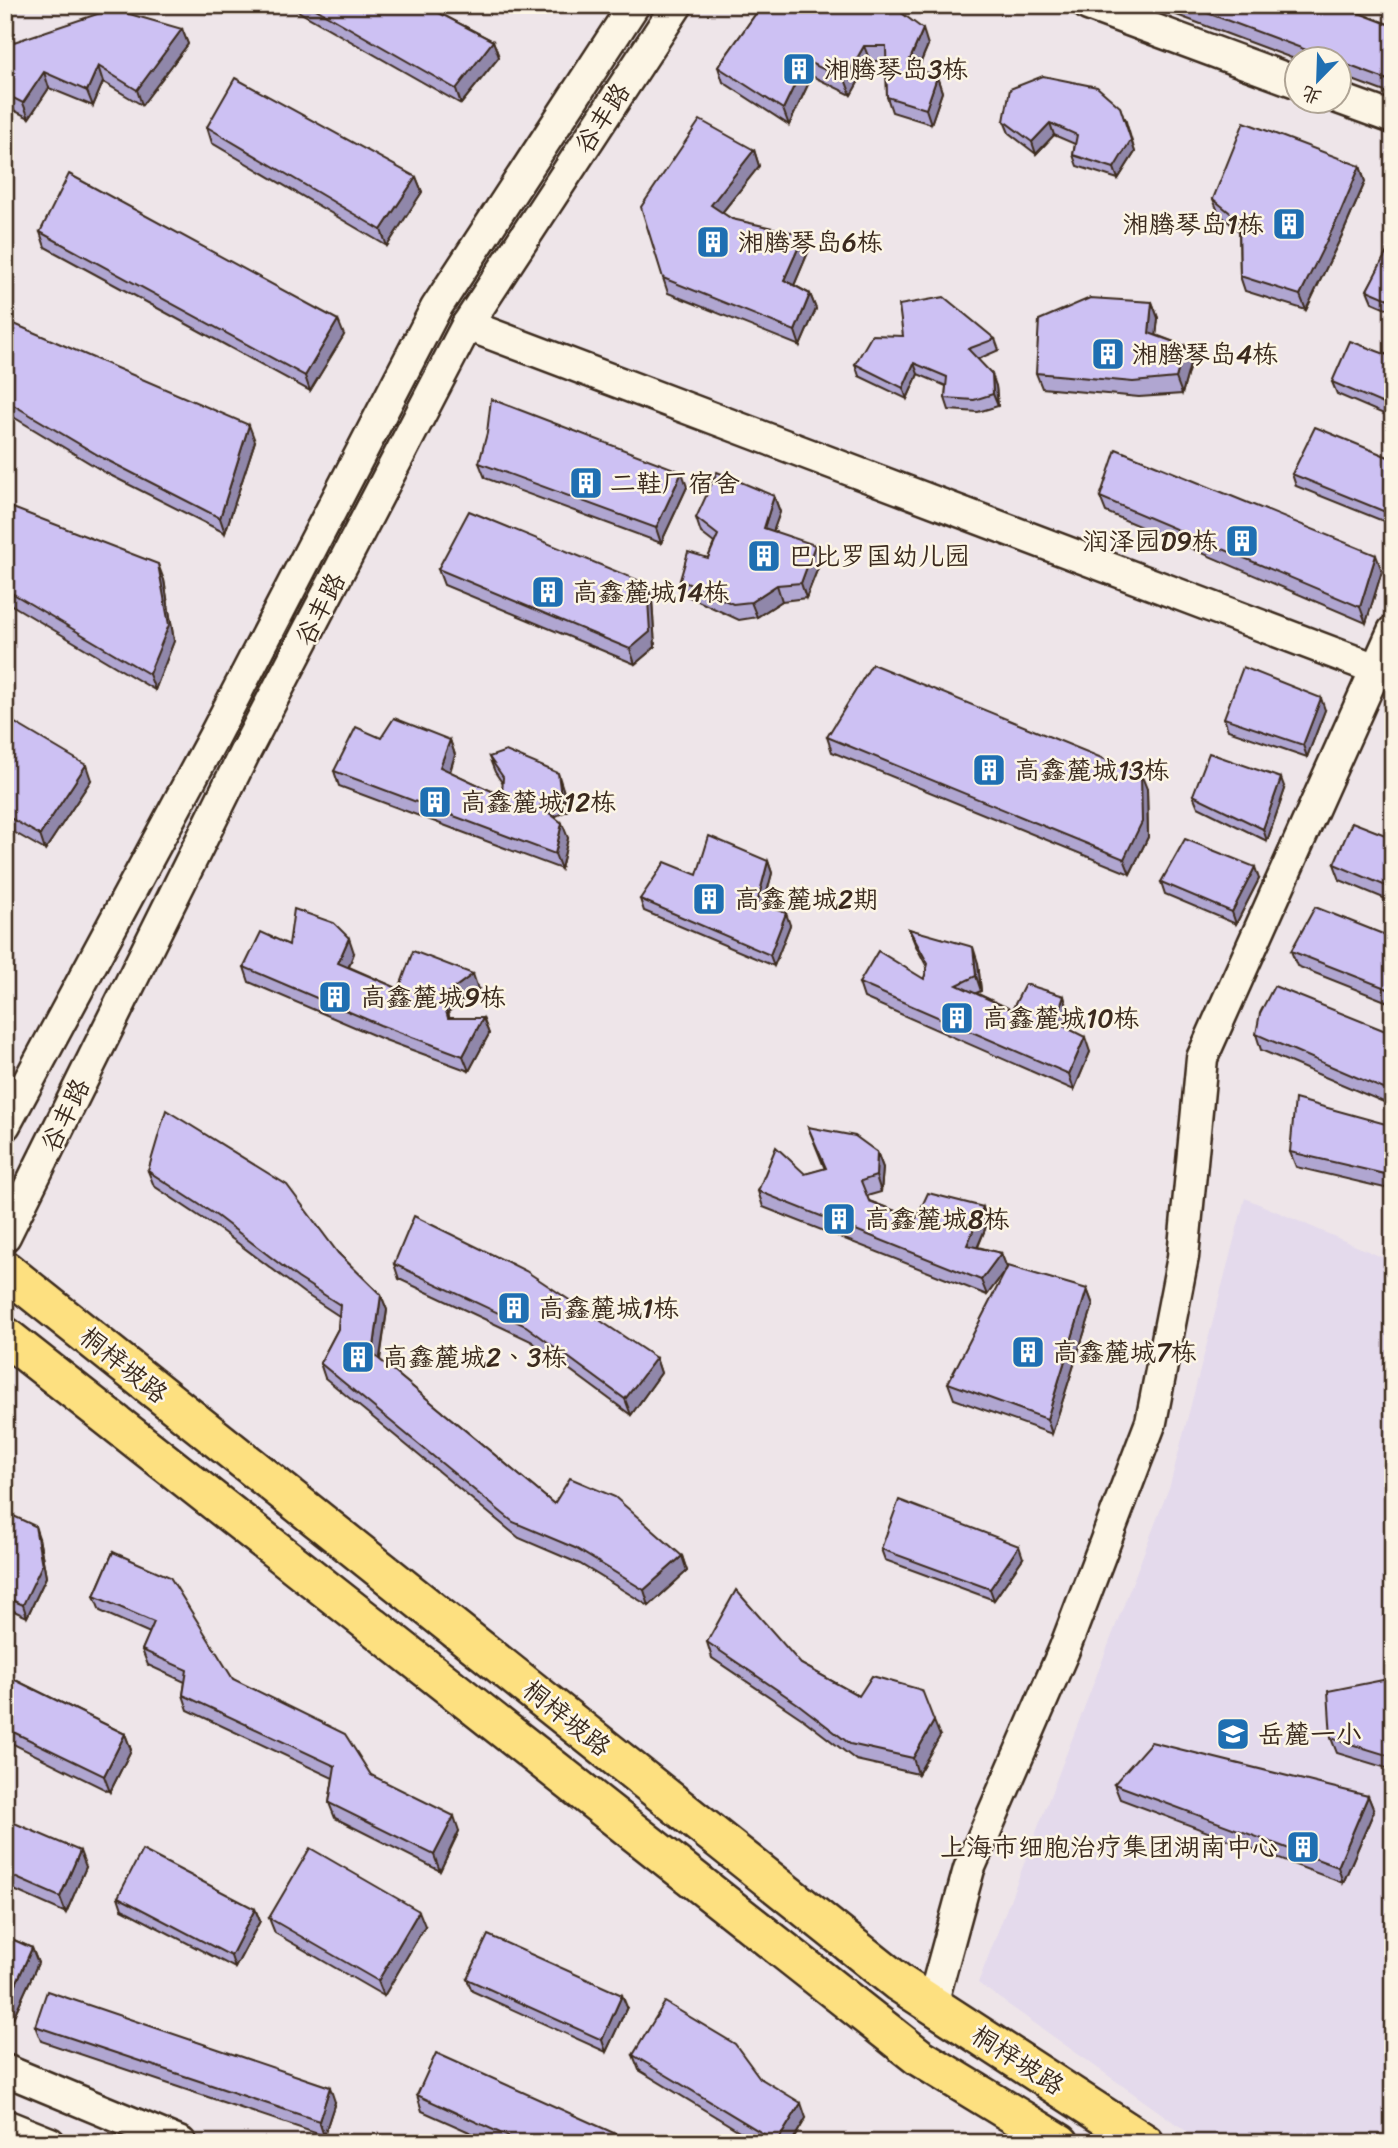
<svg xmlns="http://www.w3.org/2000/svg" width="1398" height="2148" viewBox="0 0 1398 2148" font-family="Sriracha,'LXGW WenKai TC',sans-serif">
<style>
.built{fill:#e4daec}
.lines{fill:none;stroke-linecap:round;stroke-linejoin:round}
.minor-casing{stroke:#3b2a1e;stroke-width:35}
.major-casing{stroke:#3b2a1e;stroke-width:42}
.minor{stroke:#fcf5e5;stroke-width:30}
.major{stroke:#fde080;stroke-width:37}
.wall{fill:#b0a6d1;stroke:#3b2a1e;stroke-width:2}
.shaded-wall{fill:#9087aa;stroke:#3b2a1e;stroke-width:2}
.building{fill:#cdc1f3;stroke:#3b2a1e;stroke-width:2}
.labels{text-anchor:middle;stroke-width:5;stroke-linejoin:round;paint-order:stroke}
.poi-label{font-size:26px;fill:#3b2a1e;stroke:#fcf5e5;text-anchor:start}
.street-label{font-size:26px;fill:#3b2a1e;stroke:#fcf5e5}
</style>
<rect width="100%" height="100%" fill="#eee5e9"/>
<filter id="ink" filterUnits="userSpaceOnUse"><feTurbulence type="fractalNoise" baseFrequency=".0143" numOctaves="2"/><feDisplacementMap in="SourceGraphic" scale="14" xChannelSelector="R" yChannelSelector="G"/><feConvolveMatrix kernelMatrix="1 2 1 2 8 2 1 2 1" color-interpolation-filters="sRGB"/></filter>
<g filter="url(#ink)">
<path class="built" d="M1245,1198L1393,1262V2143H1203L978,1983L1170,1485Z"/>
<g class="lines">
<defs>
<g id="minor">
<path d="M1088,5L1296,82"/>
<path d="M1338,98L1393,118"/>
<path d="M467,325L1392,675"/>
<path d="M5,1125L213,738L436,308L634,5"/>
<path d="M5,1236L244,754L467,325L677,5"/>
<path d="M932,2004L969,1869L1064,1650L1151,1422L1183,1257L1202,1058L1393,631"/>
<path d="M5,2070L181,2143"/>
<path d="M5,2125L50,2143"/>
</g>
<g id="major">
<path d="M5,1270L899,1983L1145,2143"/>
<path d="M5,1336L919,2057L1060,2143"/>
</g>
</defs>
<use href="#minor" class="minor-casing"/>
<use href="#major" class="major-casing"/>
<use href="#minor" class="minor"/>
<use href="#major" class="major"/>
</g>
<g class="wall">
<path d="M294,5H424L493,41L499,57L461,104L296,10Z"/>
<path d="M762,5H862L860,9L928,45L918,69L937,77L942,92L931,124L892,112L887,97L886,61H870L851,95L812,76L789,125L723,82L718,67Z"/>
<path d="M1150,5H1338L1393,26V95L1339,75V60H1297Z"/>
<path d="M182,29L188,44L142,105L103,82L93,106L49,88L29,118L5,106V45Z"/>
<path d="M1125,118L1135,152L1118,179L1077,166L1073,155L1075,144L1054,135L1036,154L1009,133L1004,121Z"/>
<path d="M207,127L416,177L422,192L387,246L212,143Z"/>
<path d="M754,150L759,166L722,213L732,219L809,250L794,285L810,294L816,309L800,346L668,293L663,278Z"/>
<path d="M1360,166L1365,182L1343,233L1306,310L1245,291L1240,276L1239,231L1219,214L1213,199Z"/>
<path d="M40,232L344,335L310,391L45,247Z"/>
<path d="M1393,242V311L1372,302L1367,290Z"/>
<path d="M1152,302L1158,318L1156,335L1185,346L1191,361L1182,394L1139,397L1042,388L1036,373Z"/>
<path d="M5,320L255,441L225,533L108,474L5,412Z"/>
<path d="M995,339L999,350L978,359L996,386L998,406L978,412L949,410L945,398L946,386L918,374L907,399L859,376L855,364Z"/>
<path d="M1393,357V418L1337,394L1332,382Z"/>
<path d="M1393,459V525L1296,486L1292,474Z"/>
<path d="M479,463L687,487L661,543L485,478Z"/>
<path d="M774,496L780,512L773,531L821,560L806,598L782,601L757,617L739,620L685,595L680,580L708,558L714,543L701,533L696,518Z"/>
<path d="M1100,497L1382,571L1366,623L1106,512Z"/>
<path d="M5,505L164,580L174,641L155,690L5,601Z"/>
<path d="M438,569L647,584L652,600L655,647L635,664L444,585Z"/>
<path d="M1325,710L1307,757L1228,730L1224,718Z"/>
<path d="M5,717L91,780L45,850L5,827Z"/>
<path d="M827,737L1147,789L1148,837L1130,874L832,752Z"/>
<path d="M381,738L450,740L455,755L450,772L502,796L503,784L495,772L489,757L563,789L567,811L554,817L568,838L561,869L339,786L334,771Z"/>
<path d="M1285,789L1267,841L1198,807L1193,795Z"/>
<path d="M1393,838V902L1340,880L1334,864Z"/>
<path d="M768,861L772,873L763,905L790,925L774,966L644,911L640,899L697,875Z"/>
<path d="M1259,879L1236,924L1165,894L1161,882Z"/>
<path d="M909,929L978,963L981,991L976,993L1012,1010L1069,1012L1064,1027L1090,1052L1074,1090L864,998L859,983L924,979L927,967L915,944Z"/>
<path d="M1393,938V1004L1297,966L1291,951Z"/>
<path d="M289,945L354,953L349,967L399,989H478L448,1012L449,1018H483L489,1034L469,1071L385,1040L249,982L244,967Z"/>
<path d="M1256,1034H1393V1106L1261,1050Z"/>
<path d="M1393,1126V1190L1296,1167L1290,1152Z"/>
<path d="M808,1127L877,1152L883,1168L881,1192L867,1196L869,1201L916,1219L988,1222L978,1247L1001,1253L1007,1268L987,1295L763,1207L758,1191L805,1174L825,1169Z"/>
<path d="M148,1171L338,1253L381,1295L387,1310L380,1360L554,1504L682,1556L687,1571L649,1606L580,1564L519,1538L325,1378L320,1363L338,1329L339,1316L304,1293L223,1232L154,1186Z"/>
<path d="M394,1264L656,1358L661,1373L631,1415L531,1341L399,1279Z"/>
<path d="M1087,1289L1093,1305L1052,1434L954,1399L948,1383Z"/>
<path d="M5,1512L39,1538L46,1577L27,1617L5,1607Z"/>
<path d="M881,1549L1023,1558L994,1600L885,1560Z"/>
<path d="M113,1552L233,1679L371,1775L459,1831L440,1871L335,1818L329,1803L333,1778L188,1710L183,1695L185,1682L148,1665L142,1650L150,1633L100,1611L94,1596Z"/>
<path d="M707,1642L801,1664L859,1696L940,1736L918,1774L856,1760L804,1720L712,1658Z"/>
<path d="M5,1675L125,1734L131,1750L110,1792L5,1740Z"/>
<path d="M1393,1678V1770L1337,1753L1331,1738Z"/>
<path d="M1114,1784L1368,1796L1374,1811L1343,1883L1120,1799Z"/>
<path d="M5,1819L86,1867L66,1913L5,1886Z"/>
<path d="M118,1897L255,1909L260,1921L235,1968L122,1909Z"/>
<path d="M269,1918L425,1926L384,1996L275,1933Z"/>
<path d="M5,1936L32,1948L38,1963L12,2020L5,2016Z"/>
<path d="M467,1979L627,2007L606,2052L472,1991Z"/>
<path d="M35,2026L335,2102L324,2136L41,2041Z"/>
<path d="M633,2055L760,2078L806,2118L791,2143H759L639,2070Z"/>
<path d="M417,2095L636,2143H494L422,2111Z"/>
</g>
<g class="shaded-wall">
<path d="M846,5H862L848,25L843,10Z"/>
<path d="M182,29L188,44L142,105L137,90Z"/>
<path d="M923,29L928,45L913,80L908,64Z"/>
<path d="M493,41L499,57L461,104L456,89Z"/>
<path d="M864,46L870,61L851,95L845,79Z"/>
<path d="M806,61L812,76L789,125L783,109Z"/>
<path d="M98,66L103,82L93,106L87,91Z"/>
<path d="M44,72L49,88L29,118L23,103Z"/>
<path d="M937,77L942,92L931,124L926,109Z"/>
<path d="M1120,107L1135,152L1118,179L1114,168Z"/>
<path d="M1050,123L1054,135L1036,154L1032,142Z"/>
<path d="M754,150L759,166L716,220L711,205Z"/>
<path d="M1360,166L1365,182L1343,233L1306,310L1300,295Z"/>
<path d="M416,177L422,192L387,246L381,230Z"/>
<path d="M804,235L809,250L790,295L784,280Z"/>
<path d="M810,294L816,309L800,346L795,331Z"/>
<path d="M1152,302L1158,318L1155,348L1149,333Z"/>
<path d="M338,320L344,335L310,391L305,376Z"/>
<path d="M1185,346L1191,361L1182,394L1176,378Z"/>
<path d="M914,363L918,374L907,399L903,388Z"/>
<path d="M992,374L996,386L998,406L993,394Z"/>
<path d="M249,425L255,441L225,533L220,518Z"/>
<path d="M682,472L687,487L661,543L656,528Z"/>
<path d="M774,496L780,512L769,543L764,528Z"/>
<path d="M815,545L821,560L806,598L801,583Z"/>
<path d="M1376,555L1382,571L1366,623L1360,607Z"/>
<path d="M158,564L164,580L174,641L155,690L149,674Z"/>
<path d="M647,584L652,600L655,647L635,664L630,649Z"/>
<path d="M777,585L782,601L757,617L751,602Z"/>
<path d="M1321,698L1325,710L1307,757L1303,745Z"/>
<path d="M450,740L455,755L446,783L440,767Z"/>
<path d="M86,765L91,780L45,850L40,835Z"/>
<path d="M558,773L563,789L567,811L561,796Z"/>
<path d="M1141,774L1147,789L1148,837L1130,874L1124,859Z"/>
<path d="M1281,778L1285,789L1267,841L1263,829Z"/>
<path d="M562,823L568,838L561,869L555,854Z"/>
<path d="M768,861L772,873L761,915L757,903Z"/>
<path d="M1255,867L1259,879L1236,924L1232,912Z"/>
<path d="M786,913L790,925L774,966L770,955Z"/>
<path d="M349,938L354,953L344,978L338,963Z"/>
<path d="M973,947L978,963L981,991L976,976Z"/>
<path d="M473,974L478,989L448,1012L453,1033L442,997Z"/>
<path d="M1064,996L1069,1012L1060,1037L1055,1022Z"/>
<path d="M483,1018L489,1034L469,1071L463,1056Z"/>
<path d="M1085,1037L1090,1052L1074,1090L1069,1074Z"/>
<path d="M877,1152L883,1168L881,1192L876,1176Z"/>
<path d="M983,1207L988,1222L972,1260L967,1245Z"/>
<path d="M1001,1253L1007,1268L987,1295L981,1280Z"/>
<path d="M1087,1289L1093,1305L1052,1434L1047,1419Z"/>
<path d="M381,1295L387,1310L378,1370L373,1354Z"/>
<path d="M656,1358L661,1373L631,1415L625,1399Z"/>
<path d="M35,1526L39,1538L46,1577L27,1617L23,1605Z"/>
<path d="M1019,1546L1023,1558L994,1600L990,1589Z"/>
<path d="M682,1556L687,1571L649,1606L644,1590Z"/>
<path d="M934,1721L940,1736L918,1774L913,1758Z"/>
<path d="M125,1734L131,1750L110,1792L104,1776Z"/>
<path d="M1368,1796L1374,1811L1343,1883L1338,1867Z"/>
<path d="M454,1816L459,1831L440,1871L434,1855Z"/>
<path d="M80,1851L86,1867L66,1913L60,1897Z"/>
<path d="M255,1909L260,1921L235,1968L231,1956Z"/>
<path d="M419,1911L425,1926L384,1996L378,1981Z"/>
<path d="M32,1948L38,1963L12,2020L7,2004Z"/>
<path d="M622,1995L627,2007L606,2052L602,2040Z"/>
<path d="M330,2087L335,2102L324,2136L319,2121Z"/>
<path d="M801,2103L806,2118L791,2143H777V2142Z"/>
</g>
<g class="building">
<path d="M309,5H424L493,41L456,89Z"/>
<path d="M762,5H846L843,10L895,8L923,29L908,64L937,77L926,109L887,97L886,46H864L845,79L806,61L783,109L718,67Z"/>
<path d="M1186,5H1338L1393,26V82L1339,62V60H1333Z"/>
<path d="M112,9L182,29L137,90L98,66L87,91L44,72L23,103L5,94V45Z"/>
<path d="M1043,76L1097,87L1120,107L1131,140L1114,168L1073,155L1077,135L1050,123L1032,142L1004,121L1010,89Z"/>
<path d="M235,78L416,177L381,230L207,127Z"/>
<path d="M700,120L754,150L711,205L732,219L804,235L784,280L810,294L795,331L663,278L641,207Z"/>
<path d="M1244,122L1360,166L1338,218L1300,295L1240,276L1239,220L1213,199Z"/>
<path d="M69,174L338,320L305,376L40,232Z"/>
<path d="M1392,242H1393V301L1367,290Z"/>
<path d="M944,297L995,339L968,349L992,374L993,394L974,400L945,398L947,377L914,363L903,388L855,364L872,335L903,336L899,305Z"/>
<path d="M1090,298L1152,302L1149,333L1185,346L1176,378L1133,382L1036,373L1039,320Z"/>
<path d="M5,320L249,425L220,518L103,458L5,400Z"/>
<path d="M1350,341L1393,357V408L1332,382Z"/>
<path d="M491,399L682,472L656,528L479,463L487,433Z"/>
<path d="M1315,427L1393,459V515L1292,474Z"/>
<path d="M1116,449L1376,555L1360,607L1100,497Z"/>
<path d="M717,472L774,496L764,528L815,545L801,583L777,585L751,602L733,604L680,580L688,552L708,558L718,535L696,518Z"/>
<path d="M5,505L158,564L169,625L149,674L5,589Z"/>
<path d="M469,511L647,584L650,632L630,649L438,569Z"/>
<path d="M872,664L1141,774L1142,822L1124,859L827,737Z"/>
<path d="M1243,667L1321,698L1303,745L1224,718Z"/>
<path d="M5,717L86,765L40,835L5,815Z"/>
<path d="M394,718L450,740L440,767L502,796L503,777L489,757L506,751L558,773L561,796L540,806L562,823L555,854L334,771L356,727L381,738Z"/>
<path d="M1209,753L1281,778L1263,829L1193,795Z"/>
<path d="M1352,822L1393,838V889L1334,864Z"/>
<path d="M709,836L768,861L757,903L786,913L770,955L640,899L665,862L697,875Z"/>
<path d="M1185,839L1255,867L1232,912L1161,882Z"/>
<path d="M1315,907L1393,938V991L1291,951Z"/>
<path d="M294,909L334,923L349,938L338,963L399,989L413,951L473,974L442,997L448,1018H483L463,1056L380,1025L244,967L261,932L289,945Z"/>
<path d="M909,929L973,947L976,976L957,985L1012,1010L1025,984L1064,996L1055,1022L1085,1037L1069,1074L859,983L878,951L924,979L928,964Z"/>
<path d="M1274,986L1393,1034V1093L1256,1034L1260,1013Z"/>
<path d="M1295,1099L1393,1126V1176L1290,1152Z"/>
<path d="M166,1110L287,1185L338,1253L381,1295L373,1354L554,1504L570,1478L615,1497L682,1556L644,1590L575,1548L513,1522L320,1363L338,1329L340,1305L298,1278L217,1216L148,1171Z"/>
<path d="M808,1127L855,1136L877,1152L876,1176L861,1181L869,1201L916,1219L928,1193L983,1207L967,1245L1001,1253L981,1280L758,1191L776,1147L805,1174L826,1168Z"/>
<path d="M414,1216L526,1271L656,1358L625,1399L526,1326L394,1264Z"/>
<path d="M1008,1266L1087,1289L1047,1419L948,1383Z"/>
<path d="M899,1500L1019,1546L990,1589L881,1549Z"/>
<path d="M5,1512L35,1526L42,1565L23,1605L5,1597Z"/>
<path d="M113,1552L170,1577L233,1679L345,1734L371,1775L454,1816L434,1855L329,1803L335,1766L183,1695L187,1670L142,1650L154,1622L94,1596Z"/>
<path d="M736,1590L801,1664L859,1696L872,1676L922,1690L934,1721L913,1758L850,1744L798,1704L707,1642Z"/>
<path d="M5,1675L125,1734L104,1776L5,1728Z"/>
<path d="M1393,1678V1757L1331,1738L1328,1691Z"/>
<path d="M1151,1742L1368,1796L1338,1867L1114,1784Z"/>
<path d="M5,1819L80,1851L60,1897L5,1873Z"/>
<path d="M310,1848L419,1911L378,1981L269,1918Z"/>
<path d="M142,1850L255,1909L231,1956L118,1897Z"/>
<path d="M488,1935L622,1995L602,2040L467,1979Z"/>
<path d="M5,1936L32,1948L7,2004H5Z"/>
<path d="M47,1991L330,2087L319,2121L35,2026Z"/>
<path d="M665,2002L735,2044L760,2078L801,2103L777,2142L633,2055Z"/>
<path d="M436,2053L636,2143H522L417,2095Z"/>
</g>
</g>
<defs>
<symbol id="building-square" viewBox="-11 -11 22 22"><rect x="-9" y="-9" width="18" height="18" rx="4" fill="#1f6fb2" stroke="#fcf5e5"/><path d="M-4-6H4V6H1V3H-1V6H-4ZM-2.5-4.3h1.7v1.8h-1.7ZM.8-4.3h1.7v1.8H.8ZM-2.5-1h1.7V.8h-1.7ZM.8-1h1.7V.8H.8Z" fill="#fff"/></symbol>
<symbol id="school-square" viewBox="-11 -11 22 22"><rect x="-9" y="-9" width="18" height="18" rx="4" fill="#1f6fb2" stroke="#fcf5e5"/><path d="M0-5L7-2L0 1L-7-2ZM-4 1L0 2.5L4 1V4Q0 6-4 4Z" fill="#fff"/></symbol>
</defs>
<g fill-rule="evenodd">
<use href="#building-square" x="780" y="50" width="38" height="38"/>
<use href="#building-square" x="1270" y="205" width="38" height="38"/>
<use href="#building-square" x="694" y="223" width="38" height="38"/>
<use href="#building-square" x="1089" y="335" width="38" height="38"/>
<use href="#building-square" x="567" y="464" width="38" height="38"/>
<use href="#building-square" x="1223" y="522" width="38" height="38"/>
<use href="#building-square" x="745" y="537" width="38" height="38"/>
<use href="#building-square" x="529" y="573" width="38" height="38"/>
<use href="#building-square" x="970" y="751" width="38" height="38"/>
<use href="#building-square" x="416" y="783" width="38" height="38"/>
<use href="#building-square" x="690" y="880" width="38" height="38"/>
<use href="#building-square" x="316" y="978" width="38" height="38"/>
<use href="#building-square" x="938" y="999" width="38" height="38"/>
<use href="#building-square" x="820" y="1200" width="38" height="38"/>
<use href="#building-square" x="495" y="1289" width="38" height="38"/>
<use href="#building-square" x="1009" y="1333" width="38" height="38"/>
<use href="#building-square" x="339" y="1338" width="38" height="38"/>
<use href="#school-square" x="1214" y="1715" width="38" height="38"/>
<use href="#building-square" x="1284" y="1828" width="38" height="38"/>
</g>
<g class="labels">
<g class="poi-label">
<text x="824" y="78">湘腾琴岛3栋</text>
<text x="1264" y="233" text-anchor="end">湘腾琴岛1栋</text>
<text x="738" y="251">湘腾琴岛6栋</text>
<text x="1132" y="363">湘腾琴岛4栋</text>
<text x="610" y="492">二鞋厂宿舍</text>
<text x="1218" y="550" text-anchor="end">润泽园D9栋</text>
<text x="788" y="565">巴比罗国幼儿园</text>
<text x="572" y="601">高鑫麓城14栋</text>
<text x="1014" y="779">高鑫麓城13栋</text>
<text x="460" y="811">高鑫麓城12栋</text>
<text x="734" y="908">高鑫麓城2期</text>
<text x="360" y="1006">高鑫麓城9栋</text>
<text x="982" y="1027">高鑫麓城10栋</text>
<text x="864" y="1228">高鑫麓城8栋</text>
<text x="538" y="1317">高鑫麓城1栋</text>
<text x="1052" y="1361">高鑫麓城7栋</text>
<text x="382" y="1366">高鑫麓城2、3栋</text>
<text x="1258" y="1743">岳麓一小</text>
<text x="1278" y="1856" text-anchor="end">上海市细胞治疗集团湖南中心</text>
</g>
<g class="street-label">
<text transform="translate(602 118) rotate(-57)" y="9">谷丰路</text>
<text transform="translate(320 609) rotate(-63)" y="9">谷丰路</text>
<text transform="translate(65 1115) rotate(-64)" y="9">谷丰路</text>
<text transform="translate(124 1365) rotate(39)" y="9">桐梓坡路</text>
<text transform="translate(567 1718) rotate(39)" y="9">桐梓坡路</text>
<text transform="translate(1018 2060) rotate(33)" y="9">桐梓坡路</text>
</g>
</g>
<rect width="1398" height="2148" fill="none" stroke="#fcf5e5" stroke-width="28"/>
<rect x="14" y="14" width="1370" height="2120" fill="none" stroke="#3b2a1e" stroke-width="2.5" filter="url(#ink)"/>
<g transform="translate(1318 80) rotate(203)"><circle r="33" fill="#fcf5e5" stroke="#afa495" stroke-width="2"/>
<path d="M0-5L12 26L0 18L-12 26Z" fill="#1f6fb2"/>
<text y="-10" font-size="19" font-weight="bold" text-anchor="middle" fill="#3b2a1e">北</text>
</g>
</svg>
